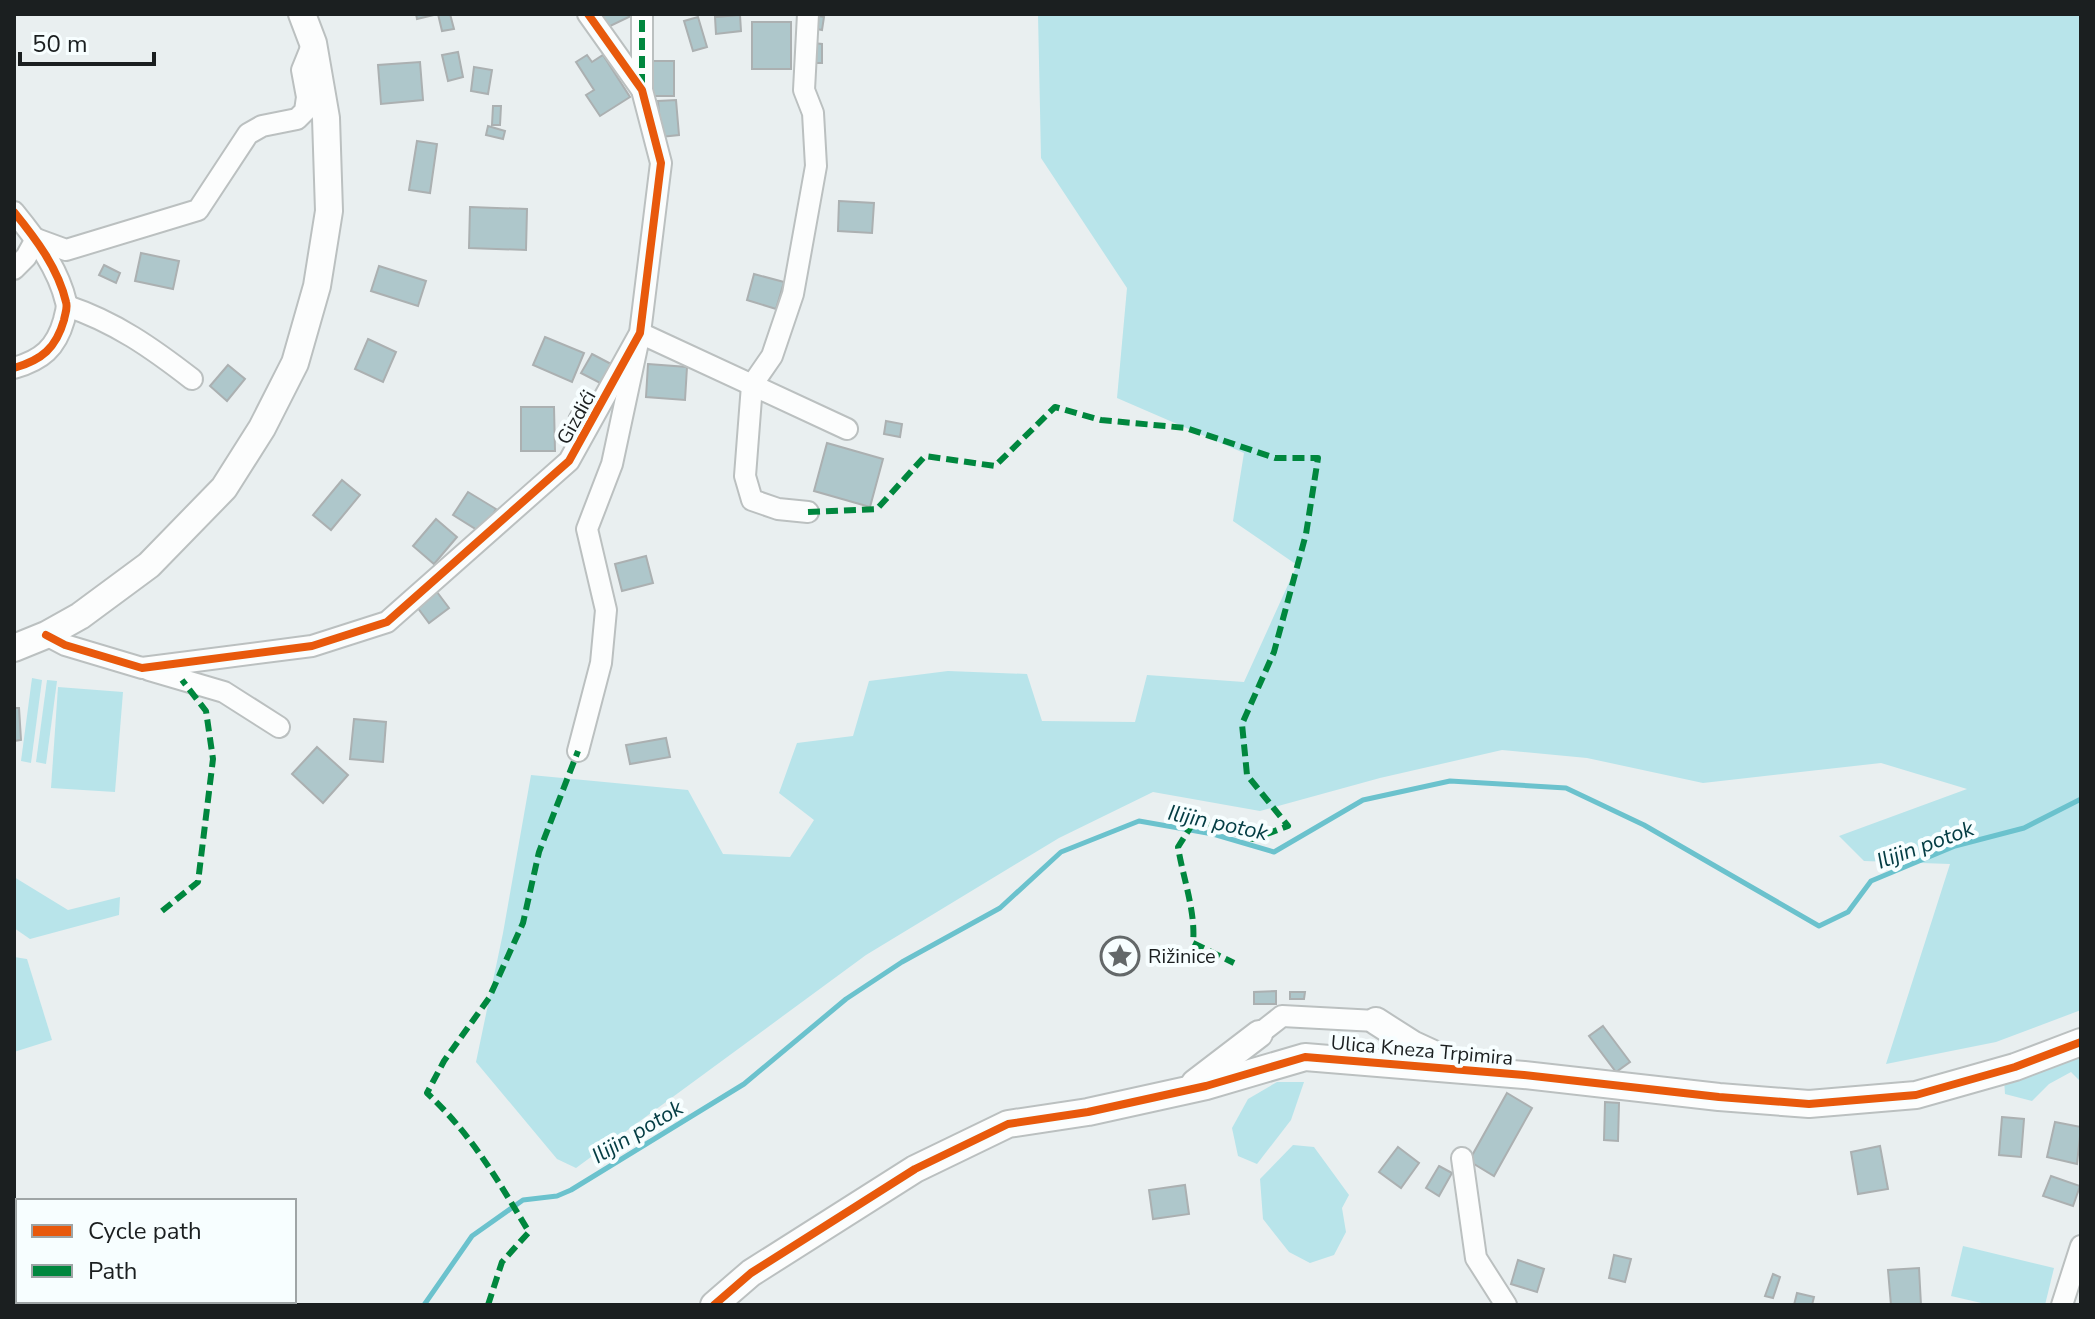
<svg xmlns="http://www.w3.org/2000/svg" width="2095" height="1319" viewBox="0 0 2095 1319" font-family="'Nunito Sans',sans-serif">
<style>
.green{fill:#b8e4ea}
.lines{fill:none;stroke-linecap:round;stroke-linejoin:round}
.stream{stroke:#6bc2cd;stroke-width:5}
.building{fill:#aec7cb;stroke:#abb0b1;stroke-width:2}
.minor-casing{stroke:#bbc0c0;stroke-width:24}
.major-casing{stroke:#bbc0c0;stroke-width:30}
.minor{stroke:#fcfdfd;stroke-width:20}
.major{stroke:#fcfdfd;stroke-width:26}
.quiet{stroke:#00873e;stroke-width:6;stroke-dasharray:12 6;stroke-linecap:butt}
.cycleway-casing{stroke:#f7feff;stroke-width:13}
.cycleway{stroke:#e8590c;stroke-width:8}
.labels{text-anchor:middle;stroke-width:8;stroke-linejoin:round;paint-order:stroke}
.street-label{font-size:20px;fill:#1b1f20;stroke:#f7feff}
.poi-label{font-size:20px;fill:#1b1f20;stroke:#f7feff;text-anchor:start}
.water-label{font-size:22px;font-style:italic;fill:#033c43;stroke:#f7feff}
</style>
<rect width="100%" height="100%" fill="#e9eff0"/>
<g class="green">
<path d="M1038,14H2081V1010L1996,1042L1886,1064L1950,864L1864,861L1839,836L1967,789L1881,763L1703,783L1587,758L1502,750L1380,778L1260,811L1153,792L1059,838L866,955L576,1168L557,1159L476,1062L503,933L531,775L688,790L723,854L790,857L814,820L779,793L797,743L853,736L869,681L948,671L1027,674L1042,721L1135,722L1147,675L1244,682L1297,565L1233,521L1244,453L1117,398L1127,288L1041,158Z"/>
<path d="M32,678L42,680L31,763L21,761Z"/>
<path d="M47,680L57,681L46,764L36,762Z"/>
<path d="M58,687L123,692L115,792L51,788Z"/>
<path d="M14,877L68,910L120,897L119,915L30,939L14,928Z"/>
<path d="M14,957L27,959L52,1040L14,1052Z"/>
<path d="M2081,1052V1082L2071,1072L2049,1084L2032,1101L2005,1094L2004,1079Z"/>
<path d="M1277,1082H1304L1291,1120L1257,1164L1238,1156L1232,1128L1248,1099Z"/>
<path d="M1293,1145L1314,1147L1349,1195L1342,1208L1346,1232L1334,1255L1310,1263L1289,1252L1263,1219L1260,1179Z"/>
<path d="M1963,1246L2054,1268L2045,1305H1990L1951,1296Z"/>
</g>
<g class="lines">
<path class="stream" d="M424,1305L472,1236L523,1200L557,1196L571,1190L744,1084L846,999L902,962L1000,908L1061,852L1139,821L1213,834L1274,852L1363,800L1450,781L1566,788L1644,825L1819,926L1848,912L1871,881L1955,846L2024,828L2081,799"/>
</g>
<g class="building">
<path d="M416,14H438L417,19Z"/>
<path d="M438,14H450L454,29L442,31Z"/>
<path d="M597,14H635L604,29Z"/>
<path d="M740,15L741,31L716,34L715,17Z"/>
<path d="M815,15L824,17L822,30L812,28Z"/>
<path d="M698,17L707,47L693,51L684,21Z"/>
<rect x="752" y="22" width="39" height="47"/>
<path d="M812,43L822,44V63H812Z"/>
<path d="M458,52L463,77L448,81L442,55Z"/>
<path d="M587,55L592,62L603,55L630,97L600,116L586,95L594,90L576,62Z"/>
<rect x="653" y="61" width="21" height="35"/>
<path d="M420,62L423,100L381,104L378,65Z"/>
<path d="M474,67L492,70L488,94L471,91Z"/>
<path d="M676,100L679,135L661,137L658,101Z"/>
<path d="M493,106H501L500,125H492Z"/>
<path d="M488,126L505,131L503,139L486,135Z"/>
<path d="M417,141L437,144L430,193L409,190Z"/>
<path d="M839,201L874,203L872,233L838,231Z"/>
<path d="M470,207L527,209L526,250L469,248Z"/>
<path d="M141,253L179,261L173,289L135,281Z"/>
<path d="M104,265L120,273L116,283L99,275Z"/>
<path d="M379,266L426,281L418,306L371,291Z"/>
<path d="M754,274L784,282L776,309L747,300Z"/>
<path d="M545,337L584,353L572,382L533,365Z"/>
<path d="M368,339L396,352L383,382L355,369Z"/>
<path d="M592,354L613,365L602,384L581,373Z"/>
<path d="M648,364L687,367L685,400L646,397Z"/>
<path d="M228,365L245,379L227,401L210,386Z"/>
<path d="M579,398L592,406L582,423L569,416Z"/>
<path d="M521,407H554L555,451H521Z"/>
<path d="M886,421L902,424L900,437L884,434Z"/>
<path d="M827,443L883,459L870,507L814,491Z"/>
<path d="M342,480L360,495L331,530L313,515Z"/>
<path d="M468,492L496,509L482,533L453,515Z"/>
<path d="M436,519L457,537L434,564L413,546Z"/>
<path d="M646,556L653,583L622,591L615,564Z"/>
<path d="M437,592L449,608L429,623L417,607Z"/>
<path d="M14,708H19L21,740L14,741Z"/>
<path d="M354,719L386,722L383,762L350,759Z"/>
<path d="M666,738L670,757L630,764L626,745Z"/>
<path d="M317,747L348,775L323,803L292,774Z"/>
<path d="M1276,991V1004H1254V992Z"/>
<path d="M1290,992H1305L1304,999H1290Z"/>
<path d="M1603,1026L1630,1062L1616,1072L1589,1036Z"/>
<path d="M1507,1093L1532,1108L1494,1176L1469,1161Z"/>
<path d="M1605,1102L1619,1103L1618,1141L1604,1140Z"/>
<path d="M2002,1117L2024,1119L2021,1157L1999,1155Z"/>
<path d="M2055,1122L2081,1127L2077,1164L2047,1157Z"/>
<path d="M1880,1146L1888,1189L1858,1194L1851,1152Z"/>
<path d="M1398,1147L1419,1163L1401,1188L1379,1172Z"/>
<path d="M1439,1166L1452,1173L1439,1196L1426,1188Z"/>
<path d="M2051,1176L2080,1186L2073,1206L2043,1196Z"/>
<path d="M1185,1185L1189,1214L1153,1219L1149,1190Z"/>
<path d="M1614,1255L1631,1259L1625,1282L1609,1278Z"/>
<path d="M1518,1260L1544,1269L1537,1292L1511,1284Z"/>
<path d="M1919,1268L1921,1305H1891L1888,1270Z"/>
<path d="M1773,1274L1780,1277L1773,1298L1765,1296Z"/>
<path d="M1797,1293L1814,1297L1812,1305H1794Z"/>
</g>
<g class="lines">
<defs>
<g id="minor">
<path d="M808,14L804,90L813,113L816,166L793,294L772,356L752,385L745,476L752,500L778,509L808,512"/>
<path d="M642,90V14"/>
<path d="M14,212C36,239 58,268 66,302C68,308 65,314 64,320C56,348 42,360 14,368"/>
<path d="M36,239L66,250L198,210L248,134L262,126L297,119L305,111L307,97L302,70L313,43"/>
<path d="M14,269L26,257L36,239"/>
<path d="M67,306C115,322 152,348 192,379"/>
<path d="M46,635L65,645L142,668L312,646L387,622L569,461L640,333L661,163L642,90L588,14"/>
<path d="M149,670L224,692L279,727"/>
<path d="M578,751L601,663L606,610L587,529L612,464L640,333L847,429"/>
<path d="M1259,1034L1282,1016L1376,1021"/>
<path d="M1462,1158L1476,1258L1506,1305"/>
<path d="M2062,1305L2081,1246"/>
</g>
<g id="major">
<path d="M14,648L46,635L80,616L149,565L224,488L262,428L295,363L317,286L329,211L326,118L313,43L302,14"/>
<path d="M1376,1021L1412,1044L1451,1062"/>
<path d="M1195,1083L1259,1034"/>
<path d="M714,1305L751,1273L915,1169L1008,1124L1088,1112L1206,1086L1305,1057L1524,1075L1719,1097L1809,1104L1916,1095L2015,1067L2081,1042"/>
</g>
</defs>
<use href="#minor" class="minor-casing"/>
<use href="#major" class="major-casing"/>
<use href="#minor" class="minor"/>
<use href="#major" class="major"/>
<g class="quiet">
<path d="M642,86V14"/>
<path d="M808,512L877,509L925,456L995,466L1055,407L1101,420L1186,428L1275,458H1318L1306,534L1274,652L1242,724L1247,775L1288,826L1253,839L1195,820L1178,847C1183,878 1196,912 1193,943L1234,963"/>
<path d="M162,911L198,882L213,759L206,711L182,680"/>
<path d="M488,1305L502,1262L529,1232C497,1179 472,1135 427,1093L444,1061L489,998L523,923L539,852L578,751"/>
</g>
<defs>
<g id="cycleway">
<path d="M14,212C36,239 58,268 66,302C68,308 65,314 64,320C56,348 42,360 14,368"/>
<path d="M46,635L65,645L142,668L312,646L387,622L569,461L640,333L661,163L642,90L588,14"/>
<path d="M714,1305L751,1273L915,1169L1008,1124L1088,1112L1206,1086L1305,1057L1524,1075L1719,1097L1809,1104L1916,1095L2015,1067L2081,1042"/>
</g>
</defs>
<use href="#cycleway" class="cycleway-casing"/>
<use href="#cycleway" class="cycleway"/>
</g>
<defs>
<symbol id="sight-ring" viewBox="-11 -11 22 22"><circle r="9.5" fill="#f7feff" stroke="#636869" stroke-width="1.5"/><path d="M0-6L1.8-2.2L6-1.7L2.9 1.2L3.7 5.4L0 3.3L-3.7 5.4L-2.9 1.2L-6-1.7L-1.8-2.2Z" fill="#636869"/></symbol>
</defs>
<g fill-rule="evenodd">
<use href="#sight-ring" x="1098" y="934" width="44" height="44"/>
</g>
<g class="labels">
<g class="street-label">
<text transform="translate(576 417) rotate(-61)" y="7">Gizdići</text>
<text transform="translate(1422 1050) rotate(5)" y="7">Ulica Kneza Trpimira</text>
</g>
<g class="poi-label">
<text x="1148" y="963">Rižinice</text>
</g>
<g class="water-label">
<text transform="translate(1218 822) rotate(12)" y="8">Ilijin potok</text>
<text transform="translate(1925 844) rotate(-20)" y="8">Ilijin potok</text>
<text transform="translate(637 1131) rotate(-31)" y="8">Ilijin potok</text>
</g>
</g>
<rect width="2095" height="1319" fill="none" stroke="#1b1f20" stroke-width="32"/>
<rect x="16" y="1199" width="280" height="104" fill="#f7feff" stroke="#9fa5a6" stroke-width="2"/>
<rect x="32" y="1225" width="40" height="12" fill="#e8590c" stroke="#9fa5a6" stroke-width="2"/>
<text x="88" y="1239" font-size="24" fill="#1b1f20">Cycle path</text>
<rect x="32" y="1265" width="40" height="12" fill="#00873e" stroke="#9fa5a6" stroke-width="2"/>
<text x="88" y="1279" font-size="24" fill="#1b1f20">Path</text>
<path d="M20 52v12h134v-12" fill="none" stroke="#1b1f20" stroke-width="4"/>
<text x="32" y="52" font-size="24" fill="#1b1f20" stroke="#f7feff" stroke-width="6" paint-order="stroke">50 m</text>
</svg>
